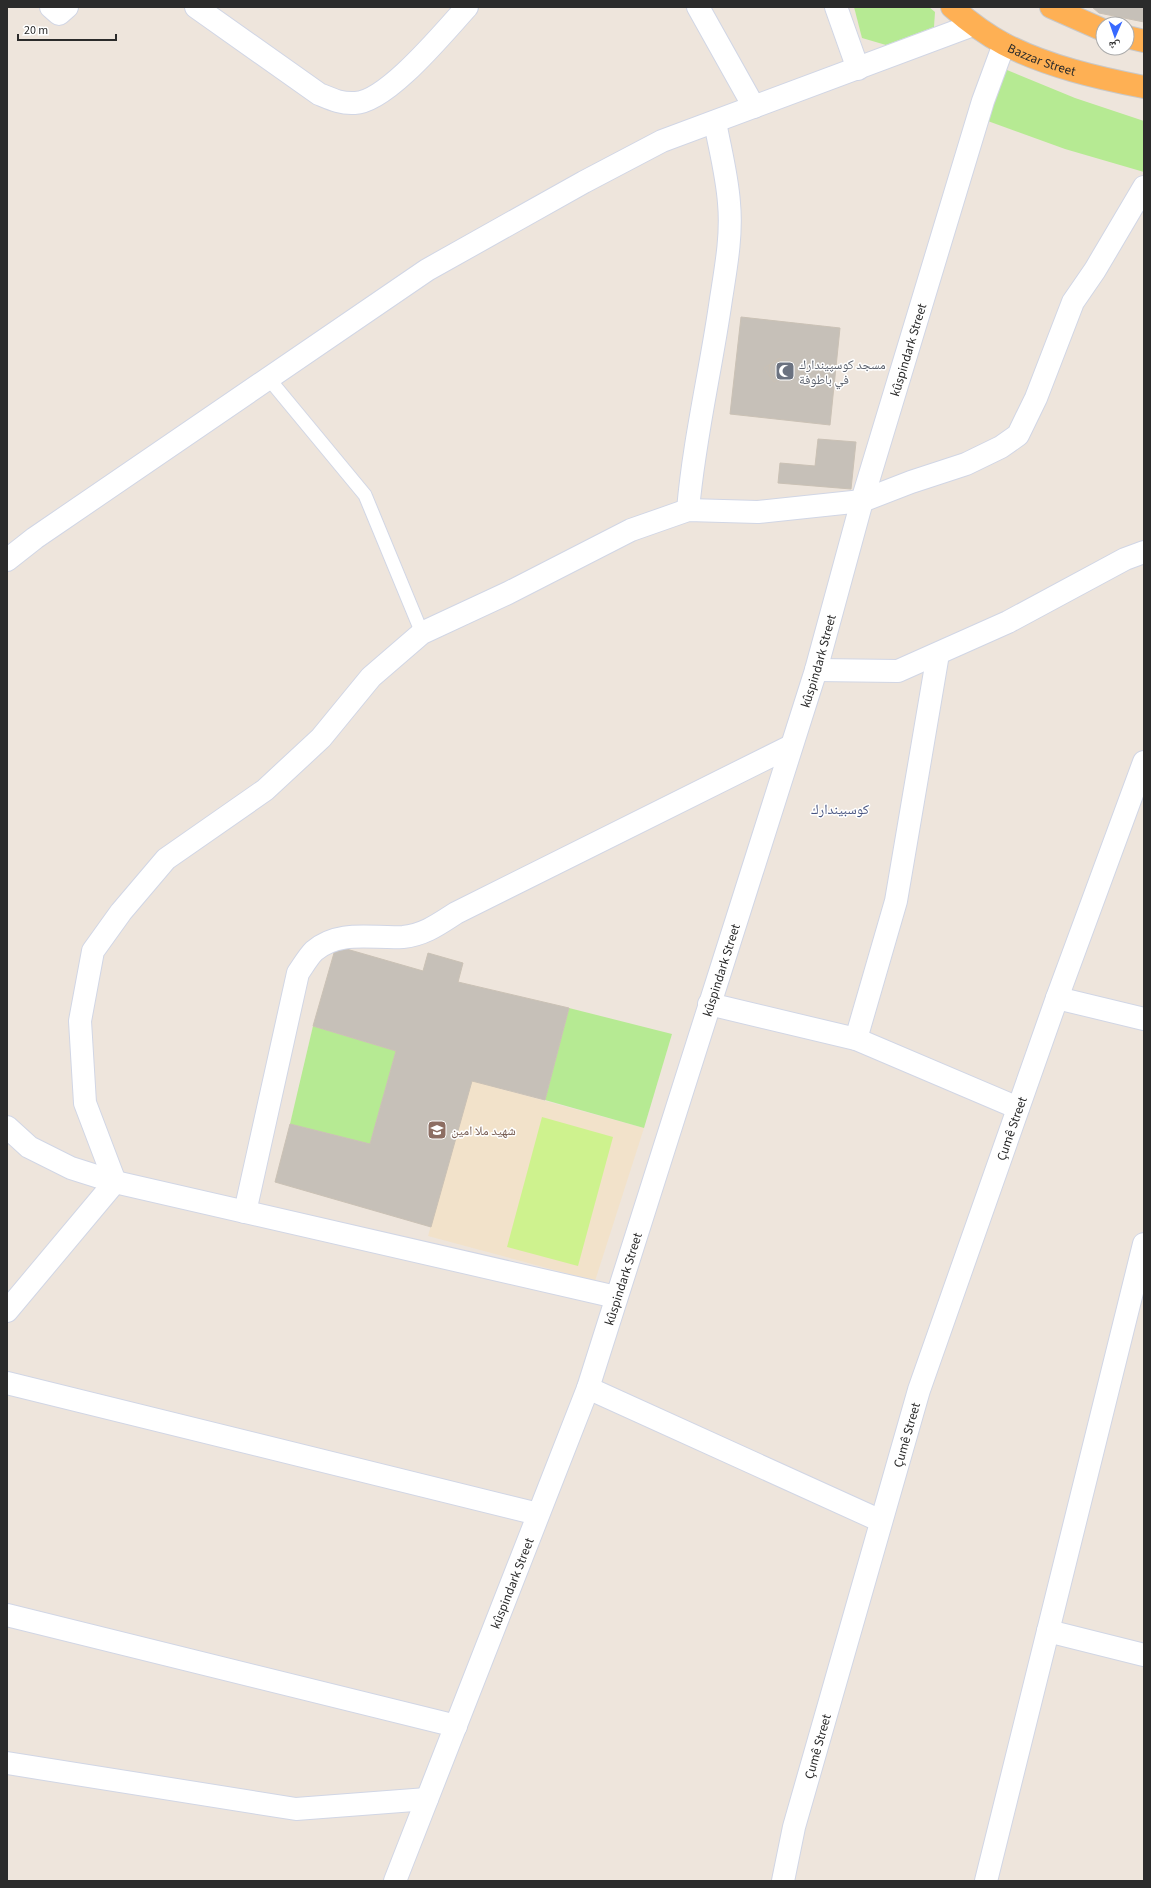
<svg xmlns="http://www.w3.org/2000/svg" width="1151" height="1888" viewBox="0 0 1151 1888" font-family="'Source Sans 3','Noto Naskh Arabic',sans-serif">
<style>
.education{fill:#f2e2ca}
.green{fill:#b6ea93}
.pitch{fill:#cef28e}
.building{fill:#c6c0b8;stroke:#cac1b5}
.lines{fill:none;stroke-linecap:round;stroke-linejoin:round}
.service-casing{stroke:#d1d6e5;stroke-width:15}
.minor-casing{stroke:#d1d6e5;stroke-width:24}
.tertiary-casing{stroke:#d1d6e5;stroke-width:24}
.trunk-casing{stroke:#c8c8c8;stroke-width:24}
.service{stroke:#fff;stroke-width:13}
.minor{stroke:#fff;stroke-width:22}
.tertiary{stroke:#fff;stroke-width:22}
.trunk{stroke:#feb054;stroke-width:22}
.labels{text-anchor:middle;stroke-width:3;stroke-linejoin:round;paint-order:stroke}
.street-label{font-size:13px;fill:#2b2b2b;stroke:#fff}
.worship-label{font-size:13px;fill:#5b616d;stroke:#fff;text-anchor:start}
.education-label{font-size:13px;fill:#785e54;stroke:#fff;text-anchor:start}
.neighbourhood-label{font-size:14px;fill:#475481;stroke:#fff}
</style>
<rect width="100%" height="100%" fill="#eee5dc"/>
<path class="education" d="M472,1081L644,1128L595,1281L428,1236Z"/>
<g class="green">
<path d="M854,7H929L935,12L934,27L886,45L862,38Z"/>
<path d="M1002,68L1075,98L1144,121V172L1065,149L985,120Z"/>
<path d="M569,1008L672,1034L644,1128L545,1100Z"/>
<path d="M313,1026L396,1051L370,1144L290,1124Z"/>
</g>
<path class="pitch" d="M542,1117L613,1137L578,1266L507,1247Z"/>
<g class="building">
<path d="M1092,7H1144V22L1099,13Z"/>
<path d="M741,317L840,328L830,425L730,414Z"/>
<path d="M780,358L790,372L774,382L764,368Z"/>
<path d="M813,361L823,376L807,385L797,371Z"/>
<circle cx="777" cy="369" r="8"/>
<circle cx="810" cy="373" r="8"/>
<path d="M818,439L856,442L851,489L778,483L780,463L815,466Z"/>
<path d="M336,946L423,971L428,953L463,963L458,982L569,1008L545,1100L472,1081L431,1227L275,1182L290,1124L370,1144L396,1051L313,1026Z"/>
</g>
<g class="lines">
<defs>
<path id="service" d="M269,379L365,495L422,633"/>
<g id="minor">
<path d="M51,7L59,14L67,7"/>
<path d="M196,7L319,94C331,99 341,104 355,103C387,102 444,32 467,7"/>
<path d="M698,7L754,107"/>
<path d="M836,7L858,69"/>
<path d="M688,510C694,439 711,370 721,299C726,267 732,235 729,203C727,175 720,149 715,122"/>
<path d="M816,670L898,671L1008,622L1125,559L1144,552"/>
<path d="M1057,998L1144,1019"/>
<path d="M709,1004L856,1039L1018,1108"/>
<path d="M856,1039L896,901L938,654"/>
<path d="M7,1127L29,1147L71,1168L115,1182L616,1297"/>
<path d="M245,1212L298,973C303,966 308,957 314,951C339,929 374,939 403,937C424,935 439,924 456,913L791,746"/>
<path d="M7,1311L115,1182L85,1103L80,1021L93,951L121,912L166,859L265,790L321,738L371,677L422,633L508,593L631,530L688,510L758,512L862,501L911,482L966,464L1001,447L1018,435L1036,398L1073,302L1095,270L1144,187"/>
<path d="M7,1383L538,1514"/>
<path d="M588,1388L881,1521"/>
<path d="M7,1615L456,1726"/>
<path d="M1048,1631L1144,1655"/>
<path d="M7,1763L296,1809L427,1799"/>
<path id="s1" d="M395,1881L588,1388L816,670L862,501L983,101L1004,44"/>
<path id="s2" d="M783,1881L794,1827L919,1390L1057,998L1144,762"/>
<path d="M986,1881L1144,1244"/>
</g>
<path id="tertiary" d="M7,560L35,538L427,270L584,182L662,141L973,25"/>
<g id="trunk">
<path id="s3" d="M952,7C968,21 985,34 1004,44C1046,66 1098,78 1144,87"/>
<path d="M1051,7L1103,30"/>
<path d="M1127,37L1144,41"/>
</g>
</defs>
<use href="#service" class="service-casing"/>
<use href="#minor" class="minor-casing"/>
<use href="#tertiary" class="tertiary-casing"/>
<use href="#trunk" class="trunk-casing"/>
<use href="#service" class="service"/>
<use href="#minor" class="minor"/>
<use href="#tertiary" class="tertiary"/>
<use href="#trunk" class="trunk"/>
</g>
<defs>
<symbol id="mosque-square" viewBox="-11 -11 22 22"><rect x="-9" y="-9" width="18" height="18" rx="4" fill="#6b7280" stroke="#fff"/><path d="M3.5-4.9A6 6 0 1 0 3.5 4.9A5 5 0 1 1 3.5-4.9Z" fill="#fff"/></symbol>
<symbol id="school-square" viewBox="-11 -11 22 22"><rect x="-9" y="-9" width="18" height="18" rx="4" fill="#8d6e63" stroke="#fff"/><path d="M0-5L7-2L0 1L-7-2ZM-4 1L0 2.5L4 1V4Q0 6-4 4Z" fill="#fff"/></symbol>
</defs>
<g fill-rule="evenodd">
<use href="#mosque-square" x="774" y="360" width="22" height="22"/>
<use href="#school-square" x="426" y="1119" width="22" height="22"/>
</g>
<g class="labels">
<g class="street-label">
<text dy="5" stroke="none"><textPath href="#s3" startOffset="105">Bazzar Street</textPath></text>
<text dy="5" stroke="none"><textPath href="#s1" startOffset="1616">kûspindark Street</textPath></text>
<text dy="5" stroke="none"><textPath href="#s1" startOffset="1292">kûspindark Street</textPath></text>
<text dy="5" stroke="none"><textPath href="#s1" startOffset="968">kûspindark Street</textPath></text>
<text dy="5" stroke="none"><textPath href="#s2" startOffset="787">Çumê Street</textPath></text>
<text dy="5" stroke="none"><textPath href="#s1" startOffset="644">kûspindark Street</textPath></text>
<text dy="5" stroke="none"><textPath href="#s2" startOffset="463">Çumê Street</textPath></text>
<text dy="5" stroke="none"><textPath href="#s1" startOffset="320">kûspindark Street</textPath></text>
<text dy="5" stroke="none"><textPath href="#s2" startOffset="139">Çumê Street</textPath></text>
</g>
<g class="worship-label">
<text x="799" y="369">مسجد كوسپيندارك<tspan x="799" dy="15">في باطوفة</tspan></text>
</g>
<g class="education-label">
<text x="451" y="1135">شهيد ملا امين</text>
</g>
<g class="neighbourhood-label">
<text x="840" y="814">كوسبيندارك</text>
</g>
</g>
<rect width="1151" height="1888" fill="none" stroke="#2b2b2b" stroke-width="16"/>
<g transform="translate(1115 36) rotate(182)"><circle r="19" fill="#ffffff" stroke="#aaaaaa"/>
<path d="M0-3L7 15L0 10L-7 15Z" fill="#3869ff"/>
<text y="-6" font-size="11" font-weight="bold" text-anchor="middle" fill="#2b2b2b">ش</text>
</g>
<path d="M18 34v6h98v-6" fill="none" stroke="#2b2b2b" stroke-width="2"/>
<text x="24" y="34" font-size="12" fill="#2b2b2b" stroke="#ffffff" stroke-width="3" paint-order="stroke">20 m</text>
</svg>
